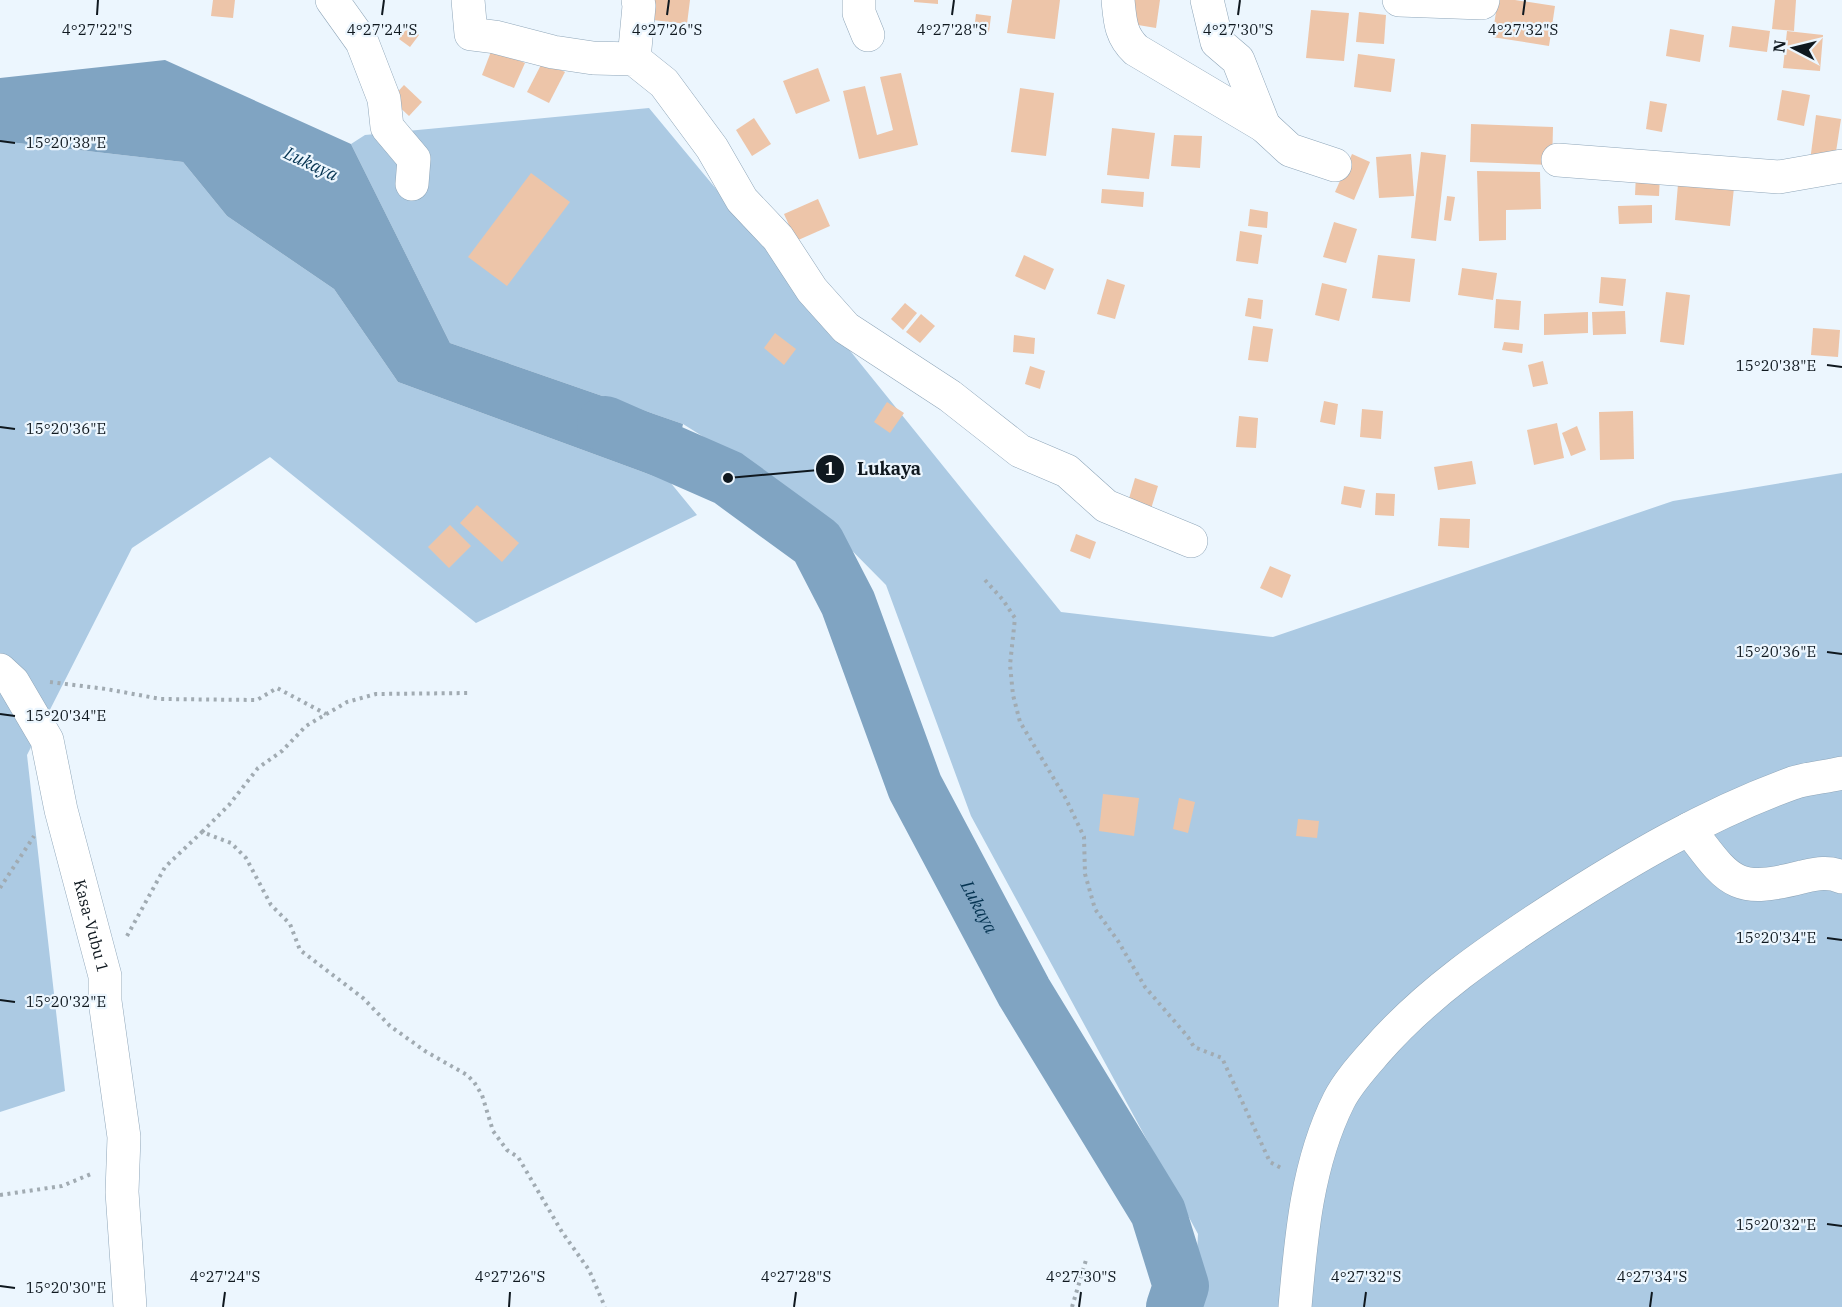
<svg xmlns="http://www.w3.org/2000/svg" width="1842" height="1307" viewBox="0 0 1842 1307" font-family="'IBM Plex Serif',serif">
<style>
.green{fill:#accae3}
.water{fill:#80a4c2}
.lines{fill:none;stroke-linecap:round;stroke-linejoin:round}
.river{stroke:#80a4c2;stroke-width:56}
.building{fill:#edc5a9}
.minor-casing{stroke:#8fa6b9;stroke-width:34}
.path{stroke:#a1abb2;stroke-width:4;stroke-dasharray:3 4.5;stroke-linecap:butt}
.minor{stroke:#fff;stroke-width:33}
.ticks{fill:none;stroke:#0f181f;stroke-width:2}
.labels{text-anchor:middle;stroke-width:4.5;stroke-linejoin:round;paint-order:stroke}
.street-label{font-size:16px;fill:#0f181f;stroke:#ecf6fe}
.water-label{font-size:18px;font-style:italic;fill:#053452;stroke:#ecf6fe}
.ticks-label{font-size:15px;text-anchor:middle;fill:#0f181f;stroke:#ecf6fe;stroke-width:4.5;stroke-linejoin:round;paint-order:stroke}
.leader{fill:none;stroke:#0f181f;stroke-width:2}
.callout-dot{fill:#0f181f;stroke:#ecf6fe;stroke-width:2}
.mark-label{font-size:18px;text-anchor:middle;font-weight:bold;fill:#fff}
.callout-label{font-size:18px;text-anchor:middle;font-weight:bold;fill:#0f181f;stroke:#ecf6fe;stroke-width:4.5;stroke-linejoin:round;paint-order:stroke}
</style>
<rect width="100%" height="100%" fill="#ecf6fe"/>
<g class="green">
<path d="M649,108L843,342L1061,612L1273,637L1673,501L1842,473V1307H1194L1198,1234L971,816L886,585L798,496L683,424L450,343L351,144L365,135Z"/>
<path d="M0,141L183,162L227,216L334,289L398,382L670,482L697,515L476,623L270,457L132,548L27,755L65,1091L0,1112Z"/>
</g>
<path class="water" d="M165,60L351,144L450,343L683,424L670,482L398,382L334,289L227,216L183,162L0,141V78Z"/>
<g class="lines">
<path class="river" id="s1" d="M605,424L728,478L817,543L848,603L915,787L1024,992L1158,1212L1181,1286L1174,1307"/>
</g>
<g class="building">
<path d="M213,0H235L233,18L211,16Z"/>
<path d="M655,0H690L687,24L653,20Z"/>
<path d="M914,0H938V4L914,2Z"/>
<path d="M1012,0H1060L1055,39L1007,33Z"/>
<path d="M1135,0H1160L1156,28L1132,24Z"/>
<path d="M1498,0H1515L1555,6L1549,46L1492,37Z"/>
<path d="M1775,0H1796L1794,31L1772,29Z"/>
<path d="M1311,10L1349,13L1344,61L1306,58Z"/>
<path d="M1359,12L1386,15L1384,44L1356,42Z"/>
<path d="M976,14L991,16L989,32L974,30Z"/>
<path d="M1732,26L1770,31L1767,52L1729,47Z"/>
<path d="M408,27L419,35L410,47L399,39Z"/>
<path d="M1670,29L1704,35L1700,62L1666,56Z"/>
<path d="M1787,31L1823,35L1820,71L1783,68Z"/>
<path d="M492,49L525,63L514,88L482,75Z"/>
<path d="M1358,54L1395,59L1391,92L1354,87Z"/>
<path d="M543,61L565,72L549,103L527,92Z"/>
<path d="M818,68L830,101L796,114L783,81Z"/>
<path d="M901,73L918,145L859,159L843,91L865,86L877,135L893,130L880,77Z"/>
<path d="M404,85L422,102L409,116L391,99Z"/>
<path d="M1020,88L1054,93L1046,156L1011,152Z"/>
<path d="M1782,90L1810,95L1804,126L1777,120Z"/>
<path d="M1650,101L1667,104L1662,132L1646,129Z"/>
<path d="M1816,115L1841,119L1834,165L1810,161Z"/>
<path d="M754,118L771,144L752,156L736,130Z"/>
<path d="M1471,124L1553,127L1552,165L1470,162Z"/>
<path d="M1112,128L1155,133L1149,179L1107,175Z"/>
<path d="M1174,135L1202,136L1200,168L1171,166Z"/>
<path d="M1421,152L1446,155L1436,241L1411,238Z"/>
<path d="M1352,154L1370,162L1354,200L1335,192Z"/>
<path d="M1411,154L1414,196L1379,198L1376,157Z"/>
<path d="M1477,171L1540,172L1541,209L1506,210V240L1479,241Z"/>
<path d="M1679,172L1735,178L1730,226L1675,220Z"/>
<path d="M531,173L570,202L507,286L468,257Z"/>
<path d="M1636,174L1660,175L1659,196L1635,195Z"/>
<path d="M1102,189L1144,192L1143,207L1101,203Z"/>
<path d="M1447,196L1455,197L1451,221L1444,220Z"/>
<path d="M818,199L830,226L796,241L784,214Z"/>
<path d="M1652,205V223L1619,224L1618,206Z"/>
<path d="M1250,209L1268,212L1267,228L1248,226Z"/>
<path d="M1334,222L1357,229L1346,263L1323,257Z"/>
<path d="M1240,231L1262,235L1258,264L1236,261Z"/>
<path d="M1024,255L1054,269L1045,290L1015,276Z"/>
<path d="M1378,255L1415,259L1410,302L1372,298Z"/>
<path d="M1462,268L1497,273L1493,300L1458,295Z"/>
<path d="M1601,277L1626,279L1623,306L1599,303Z"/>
<path d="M1107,279L1125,285L1115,319L1097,314Z"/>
<path d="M1322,283L1347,289L1339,321L1315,315Z"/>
<path d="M1666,292L1690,295L1684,345L1660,342Z"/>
<path d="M1248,298L1263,300L1261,319L1245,316Z"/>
<path d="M1496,299L1521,301L1519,330L1494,328Z"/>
<path d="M905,303L917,313L903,330L891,319Z"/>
<path d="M1625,311L1626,334L1593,335L1592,312Z"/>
<path d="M1588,312V333L1544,335V314Z"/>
<path d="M921,314L935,326L920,343L906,332Z"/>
<path d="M1253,326L1273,329L1268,362L1248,360Z"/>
<path d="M1813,328L1840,330L1838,357L1811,355Z"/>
<path d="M775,333L796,349L784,365L764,348Z"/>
<path d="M1014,335L1035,338L1034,354L1013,352Z"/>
<path d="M1504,342L1523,344L1522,353L1502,350Z"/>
<path d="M1543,361L1548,384L1533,387L1528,365Z"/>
<path d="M1030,366L1045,371L1040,389L1025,384Z"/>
<path d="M1324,401L1338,404L1335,425L1320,422Z"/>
<path d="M887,402L904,413L890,433L874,422Z"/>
<path d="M1362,409L1383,411L1381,439L1360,437Z"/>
<path d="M1633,411L1634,459L1600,460L1599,412Z"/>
<path d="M1239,416L1258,418L1256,448L1236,447Z"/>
<path d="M1557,423L1564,458L1534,465L1527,430Z"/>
<path d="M1577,426L1586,450L1571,456L1562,433Z"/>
<path d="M1472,461L1476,484L1438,490L1434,467Z"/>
<path d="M1135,478L1158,486L1151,509L1128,502Z"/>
<path d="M1344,486L1365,490L1361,508L1341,504Z"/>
<path d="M1376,493L1395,494L1394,516L1375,515Z"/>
<path d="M477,505L519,543L502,562L460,523Z"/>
<path d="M1440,518L1470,519L1469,548L1438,546Z"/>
<path d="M450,525L471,546L449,568L428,547Z"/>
<path d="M1076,534L1096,542L1090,559L1070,551Z"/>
<path d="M1270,566L1291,575L1282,598L1260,588Z"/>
<path d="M1103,794L1139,798L1134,836L1099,831Z"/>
<path d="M1179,798L1195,802L1188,833L1173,829Z"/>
<path d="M1298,819L1319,821L1317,838L1296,836Z"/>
</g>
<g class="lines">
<defs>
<g id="minor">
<path d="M332,0L362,42L384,99L387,127L414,159L412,184"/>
<path d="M468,0L471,34L495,37L553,52L593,58L634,59L664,83L712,148L742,200L778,238L812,290L846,328L950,396L1020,451L1067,471L1106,506L1191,541"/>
<path d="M859,0V13L868,35"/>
<path d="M1118,0C1120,20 1120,35 1136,50L1264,126L1290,150L1335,165"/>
<path d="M1207,0L1217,42L1238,60L1264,126"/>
<path d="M1399,0L1482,3L1483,0"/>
<path d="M634,59L639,6L638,0"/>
<path d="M1558,160L1779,177L1842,166"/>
<path id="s2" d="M0,670L13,682L47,740L61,810L105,976V1001L124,1137L122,1192L130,1307"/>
<path d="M1689,829C1729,881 1733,895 1802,877C1816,874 1828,871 1842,877"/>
<path d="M1295,1307C1301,1237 1307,1164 1339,1100C1348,1082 1364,1065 1377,1050C1427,993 1490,950 1553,909C1629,860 1707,814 1793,783C1808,778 1826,777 1842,773"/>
</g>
</defs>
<use href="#minor" class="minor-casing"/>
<g class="path">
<path d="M985,580L1003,600L1015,618L1010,665L1013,695L1020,722L1066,799L1084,837L1085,874L1095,909L1118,941L1145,987L1188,1037L1194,1047L1222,1058L1270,1162L1283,1169"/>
<path d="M50,682L106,689L161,699L257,700L277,688L326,714"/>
<path d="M202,832L229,805L258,768L282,751L306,726L347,702L376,694L470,693"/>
<path d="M0,888L34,836"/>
<path d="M127,936L165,867L202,832L231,843L246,858L271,905L290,924L300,950L363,998L390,1026L425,1051L467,1075L474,1082L482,1095L493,1131L507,1150L518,1157L562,1232L589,1270L605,1307"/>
<path d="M0,1195L62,1186L91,1174"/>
<path d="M1072,1307L1086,1260"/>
</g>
<use href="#minor" class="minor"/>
</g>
<path class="ticks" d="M97,15L98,0M382,15L384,0M667,15L669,0M952,15L954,0M1238,15L1240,0M1523,15L1525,0M0,141L15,143M1827,365L1842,367M0,427L15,429M1827,652L1842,654M0,714L15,716M1827,938L1842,940M0,1000L15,1002M1827,1224L1842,1226M0,1286L15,1288M223,1307L225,1292M509,1307L510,1292M794,1307L796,1292M1079,1307L1081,1292M1364,1307L1366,1292M1650,1307L1652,1292"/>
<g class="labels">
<g class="street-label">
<text dy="6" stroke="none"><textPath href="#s2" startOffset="276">Kasa-Vubu 1</textPath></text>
</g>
<g class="water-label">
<text transform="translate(311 164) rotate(25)" y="6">Lukaya</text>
<text dy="6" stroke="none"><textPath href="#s1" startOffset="644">Lukaya</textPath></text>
</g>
</g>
<g class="ticks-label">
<text x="97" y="35">4°27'22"S</text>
<text x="382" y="35">4°27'24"S</text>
<text x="667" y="35">4°27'26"S</text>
<text x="952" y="35">4°27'28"S</text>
<text x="1238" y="35">4°27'30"S</text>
<text x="1523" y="35">4°27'32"S</text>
<text x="66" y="148">15°20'38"E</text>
<text x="1776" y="371">15°20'38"E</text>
<text x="66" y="434">15°20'36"E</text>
<text x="1776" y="657">15°20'36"E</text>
<text x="66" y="721">15°20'34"E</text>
<text x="1776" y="943">15°20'34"E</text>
<text x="66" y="1007">15°20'32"E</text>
<text x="1776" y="1230">15°20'32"E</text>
<text x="225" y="1282">4°27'24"S</text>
<text x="510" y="1282">4°27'26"S</text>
<text x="796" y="1282">4°27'28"S</text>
<text x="1081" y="1282">4°27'30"S</text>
<text x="1366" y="1282">4°27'32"S</text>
<text x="1652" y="1282">4°27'34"S</text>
<text x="66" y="1293">15°20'30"E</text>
</g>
<path class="leader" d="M728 478L830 469"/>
<g class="callout-dot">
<circle cx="728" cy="478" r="6"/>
<circle cx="830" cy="469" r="15"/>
</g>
<g class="mark-label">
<text x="830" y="475">1</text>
</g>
<g class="callout-label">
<text x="889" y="475">Lukaya</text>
</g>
<g transform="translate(1794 48) rotate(277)" stroke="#ecf6fe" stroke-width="4.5" paint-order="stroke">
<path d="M0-4.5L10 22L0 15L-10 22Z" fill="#0f181f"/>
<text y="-9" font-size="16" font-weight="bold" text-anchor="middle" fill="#0f181f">N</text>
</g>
</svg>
